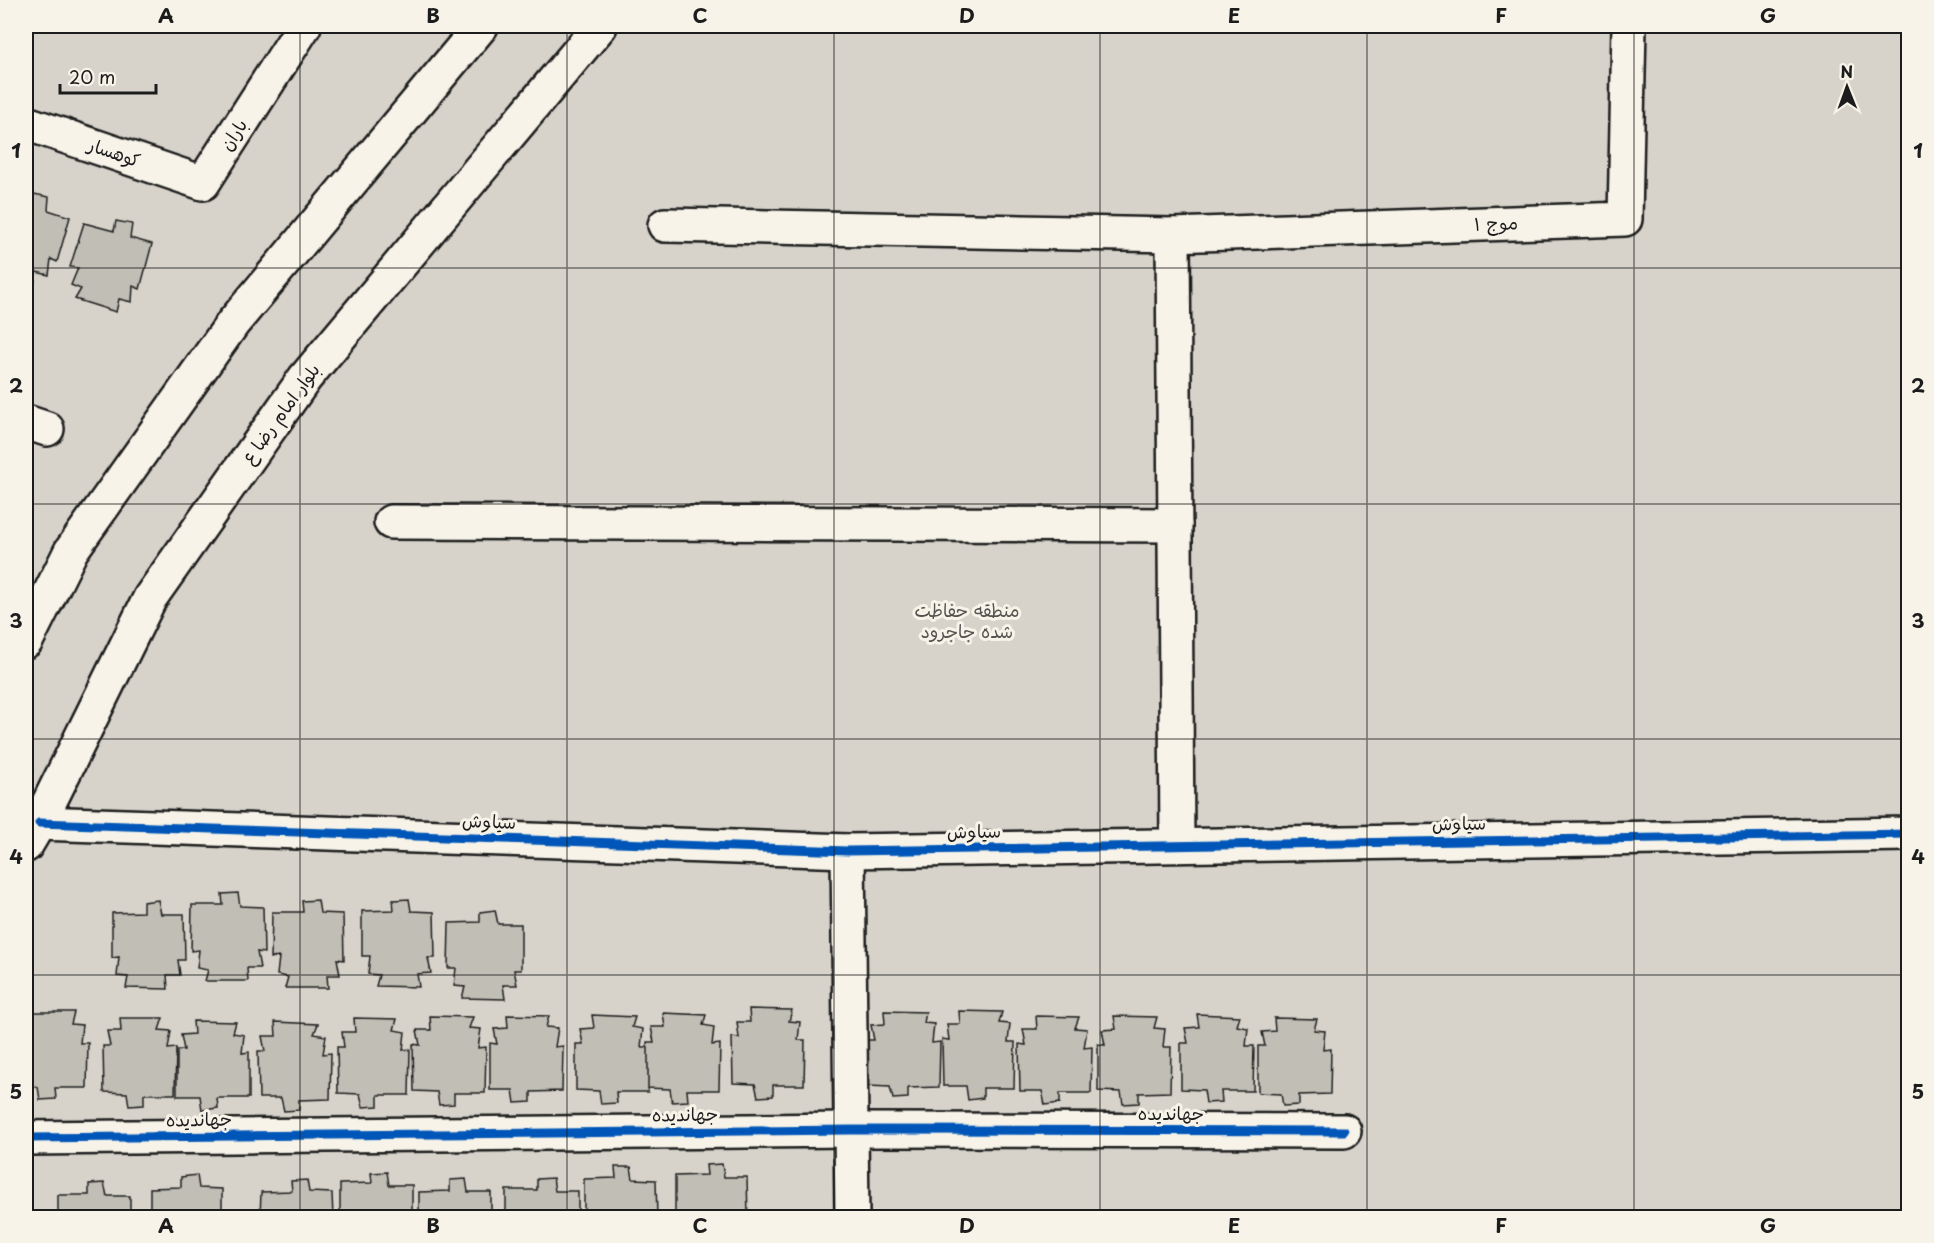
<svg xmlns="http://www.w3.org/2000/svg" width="1934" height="1243" viewBox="0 0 1934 1243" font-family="'Playpen Sans','Playpen Sans Arabic',sans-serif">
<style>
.green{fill:#d7d3cb;stroke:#7a7874;stroke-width:1.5}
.building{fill:#c0beb5;stroke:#1c1c1c;stroke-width:1.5}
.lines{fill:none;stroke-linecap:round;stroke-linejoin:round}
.minor-casing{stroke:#1c1c1c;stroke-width:38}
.major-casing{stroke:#1c1c1c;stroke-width:38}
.minor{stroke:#f7f3e8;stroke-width:33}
.major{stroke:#f7f3e8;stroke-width:33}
.cycleway-casing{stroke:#f7f3e8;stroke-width:13}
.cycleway{stroke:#0057b8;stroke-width:9}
.grid{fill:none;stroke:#1c1c1c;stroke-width:1.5;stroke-opacity:0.55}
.labels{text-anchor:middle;stroke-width:6;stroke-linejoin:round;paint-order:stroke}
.street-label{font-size:18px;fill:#1c1c1c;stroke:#f7f3e8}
.park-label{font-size:18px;fill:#545351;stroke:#f7f3e8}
.neatline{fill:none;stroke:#1c1c1c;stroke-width:2}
.grid-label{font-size:20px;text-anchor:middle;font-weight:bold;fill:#1c1c1c}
</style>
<rect width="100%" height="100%" fill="#f7f3e8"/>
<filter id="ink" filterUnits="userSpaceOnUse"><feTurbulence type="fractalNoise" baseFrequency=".0167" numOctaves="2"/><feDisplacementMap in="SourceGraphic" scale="12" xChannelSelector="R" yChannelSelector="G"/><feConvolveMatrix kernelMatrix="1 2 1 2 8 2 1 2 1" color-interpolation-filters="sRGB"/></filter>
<g filter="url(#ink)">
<rect class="green" x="26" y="26" width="1882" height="1191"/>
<g class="building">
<path d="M34,194L49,197L48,210L70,217L57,262L51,259L49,275L36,272L34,285L26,282V203L32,204Z"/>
<path d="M116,221L132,224L130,238L152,244L140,289L133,286L132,302L119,299L116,312L75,299L81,289L71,285L78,268L70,267L84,223L114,231Z"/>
<path d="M238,893L240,906L263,907L264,953L257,952L260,968H247L248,981H205L208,970L197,968L199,950L191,951L192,905H223L222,894Z"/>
<path d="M409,899L411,911L434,912L435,958H428L431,973L417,974L419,987L376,986L379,975L368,974L370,956H362V911L394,910L393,900Z"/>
<path d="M158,900L161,914H184L185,960H178L180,975H167L168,989L126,988L128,977L117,976L119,957L112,958V913L143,912V902Z"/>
<path d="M318,900L320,913L343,914L344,960L337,959L340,975H327L328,988H285L288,977L277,975L279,957L271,958L272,912H303L302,901Z"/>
<path d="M495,910L498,924H521V970H514L517,985H503L505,999L462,998L465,987L454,986L456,968H448L449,923L480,922V912Z"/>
<path d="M749,1009L792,1010L789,1021L800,1022L798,1040H805L804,1085H773V1096L758,1097L755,1084L733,1083L732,1037L739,1038L737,1022H750Z"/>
<path d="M884,1011L926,1012L924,1023L934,1024L932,1043L940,1042L939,1087L908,1088V1098L893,1099L890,1087L868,1086L867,1040H874L871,1025L885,1024Z"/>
<path d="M959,1011L1002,1012L999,1023L1010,1024L1008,1042H1015L1014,1088H983V1098L968,1100L966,1086H943L942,1039L949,1040L947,1024H960Z"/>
<path d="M31,1012H74L71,1024L82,1025L80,1043H88L87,1088H55L56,1099L40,1100L38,1087H26V1025H32Z"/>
<path d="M663,1013L706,1015L703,1025L714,1027L712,1045L720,1044L719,1090H687L688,1101L672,1102L670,1089L647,1088V1042H654L651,1027H665Z"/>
<path d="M1197,1014L1240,1016L1237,1026L1248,1028L1246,1046H1254L1253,1091H1221L1222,1102L1206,1103L1204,1090L1181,1089V1043H1188L1185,1028L1199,1027Z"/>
<path d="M507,1015L549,1016L546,1027L558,1028L555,1047L563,1046L562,1091L531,1092V1102L515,1103L513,1090H490V1043L497,1044L494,1029L508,1028Z"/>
<path d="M592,1015L635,1017L632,1027L643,1029L641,1047H648V1092H616L617,1103L601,1104L599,1091L576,1090V1044H583L580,1029L594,1028Z"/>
<path d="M430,1016L473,1017L469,1028L481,1029L478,1048L486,1047L485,1093H454V1104L439,1105L437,1092L414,1091L413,1044L420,1045L417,1030H431Z"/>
<path d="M1036,1016L1079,1017L1075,1028L1087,1029L1084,1048L1092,1047L1091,1093H1060V1103L1045,1105L1042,1091H1020L1019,1044L1026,1045L1023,1029H1037Z"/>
<path d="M1114,1016L1157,1017L1154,1028L1165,1029L1163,1047H1171L1170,1092L1139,1093V1103L1123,1104L1121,1092L1098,1091V1044L1105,1045L1102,1030L1116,1029Z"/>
<path d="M120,1018H163L159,1030L171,1031L168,1049L176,1048L175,1094H144V1105L129,1106L127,1093L104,1092L103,1046H110L107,1031H121Z"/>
<path d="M354,1018L397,1019L394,1030L405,1032L403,1050L410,1049L409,1095H378V1106L363,1107L360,1094L338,1093L337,1047H344L342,1032H355Z"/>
<path d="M1274,1018L1317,1019L1314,1030L1325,1031L1323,1050L1331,1049L1330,1094L1299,1095V1105L1283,1106L1281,1094L1258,1093V1046H1265L1262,1032L1275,1031Z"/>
<path d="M193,1021L236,1022L233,1033L244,1035L242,1053L249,1052V1098H217L218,1108L202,1110L200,1096H177V1050H184L181,1035L194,1034Z"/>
<path d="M275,1022L318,1024L314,1034L326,1036L323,1054L331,1053L330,1099L299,1100V1110L284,1111L281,1098H259L258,1051H265L262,1036H276Z"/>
<path d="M722,1164L724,1177H747L748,1218H675V1176L707,1175L706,1165Z"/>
<path d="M615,1167H631L633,1179L656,1180L657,1218H584V1179L616,1178Z"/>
<path d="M387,1172L389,1185H412V1218H340V1184L372,1183L371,1173Z"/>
<path d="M197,1175L199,1188L222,1189V1218H150V1188L181,1187V1177Z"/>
<path d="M553,1178L555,1191H578V1218H506V1190H537V1179Z"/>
<path d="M466,1179L468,1192H491V1218H419V1192L450,1191V1180Z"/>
<path d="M307,1180L309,1192L332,1193L333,1218H260L261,1192L292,1191L291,1181Z"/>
<path d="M104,1183L107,1196H130V1218H58V1195H89V1184Z"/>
</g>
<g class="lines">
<defs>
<g id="minor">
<path d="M26,123L203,183L304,26"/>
<path d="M665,225L1173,235L1625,219L1629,26"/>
<path d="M1173,235L1177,845"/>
<path d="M26,422L47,429"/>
<path d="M391,522L1175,525"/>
<path d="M39,823L848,851L1908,834"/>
<path d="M848,851L852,1218"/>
<path d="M26,1138L851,1130L1344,1131"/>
</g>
<g id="major">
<path d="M26,641L71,551L233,323L481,26"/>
<path d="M26,845L39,823L150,598L305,378L600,26"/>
</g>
</defs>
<use href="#minor" class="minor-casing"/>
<use href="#major" class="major-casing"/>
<use href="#minor" class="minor"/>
<use href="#major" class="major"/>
<defs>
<g id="cycleway">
<path d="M39,823L848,851L1908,834"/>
<path d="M26,1138L851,1130L1344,1131"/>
</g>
</defs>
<use href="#cycleway" class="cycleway-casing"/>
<use href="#cycleway" class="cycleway"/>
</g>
</g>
<path class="grid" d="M300,26V1218M567,26V1218M834,26V1218M1100,26V1218M1367,26V1218M1634,26V1218M26,268H1908M26,504H1908M26,739H1908M26,975H1908"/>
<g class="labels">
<g class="street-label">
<text transform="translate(234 135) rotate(-57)" y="6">باران</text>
<text transform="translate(114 153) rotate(19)" y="6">کوهسار</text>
<text transform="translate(1496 224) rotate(-2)" y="6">موج ۱</text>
<text transform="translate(281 414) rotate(-54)" y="6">بلوار امام رضا ع</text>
<text transform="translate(489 822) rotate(2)" y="6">سیاوش</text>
<text transform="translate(1459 824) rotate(-1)" y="6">سیاوش</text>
<text transform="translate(974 832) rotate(-1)" y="6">سیاوش</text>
<text x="1171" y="1120">جهاندیده</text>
<text transform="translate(685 1115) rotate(-1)" y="6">جهاندیده</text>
<text transform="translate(199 1120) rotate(-1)" y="6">جهاندیده</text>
</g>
<g class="park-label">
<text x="967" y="617">منطقه حفاظت<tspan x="967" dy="21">شده جاجرود</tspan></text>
</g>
</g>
<rect width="1934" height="1243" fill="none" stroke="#f7f3e8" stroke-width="66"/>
<g transform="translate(1847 87) rotate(359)" stroke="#f7f3e8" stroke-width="4.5" paint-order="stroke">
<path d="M0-4.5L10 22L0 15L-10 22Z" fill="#1c1c1c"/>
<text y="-9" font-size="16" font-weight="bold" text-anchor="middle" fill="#1c1c1c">N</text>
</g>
<path d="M60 84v9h96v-9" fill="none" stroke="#1c1c1c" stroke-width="3"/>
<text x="69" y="84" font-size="18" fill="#1c1c1c" stroke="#f7f3e8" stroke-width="4.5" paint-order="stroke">20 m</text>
<rect x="33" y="33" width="1868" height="1177" class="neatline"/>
<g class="grid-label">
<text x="166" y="23">A</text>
<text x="433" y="23">B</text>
<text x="700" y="23">C</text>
<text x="967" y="23">D</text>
<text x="1234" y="23">E</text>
<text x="1501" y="23">F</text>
<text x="1768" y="23">G</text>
<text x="16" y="158">1</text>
<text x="1918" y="158">1</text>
<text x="16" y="393">2</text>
<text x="1918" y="393">2</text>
<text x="16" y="628">3</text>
<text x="1918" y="628">3</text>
<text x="16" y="864">4</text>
<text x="1918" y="864">4</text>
<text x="16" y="1099">5</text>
<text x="1918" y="1099">5</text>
<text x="166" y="1233">A</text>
<text x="433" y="1233">B</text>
<text x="700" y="1233">C</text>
<text x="967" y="1233">D</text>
<text x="1234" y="1233">E</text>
<text x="1501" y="1233">F</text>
<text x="1768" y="1233">G</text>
</g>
</svg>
